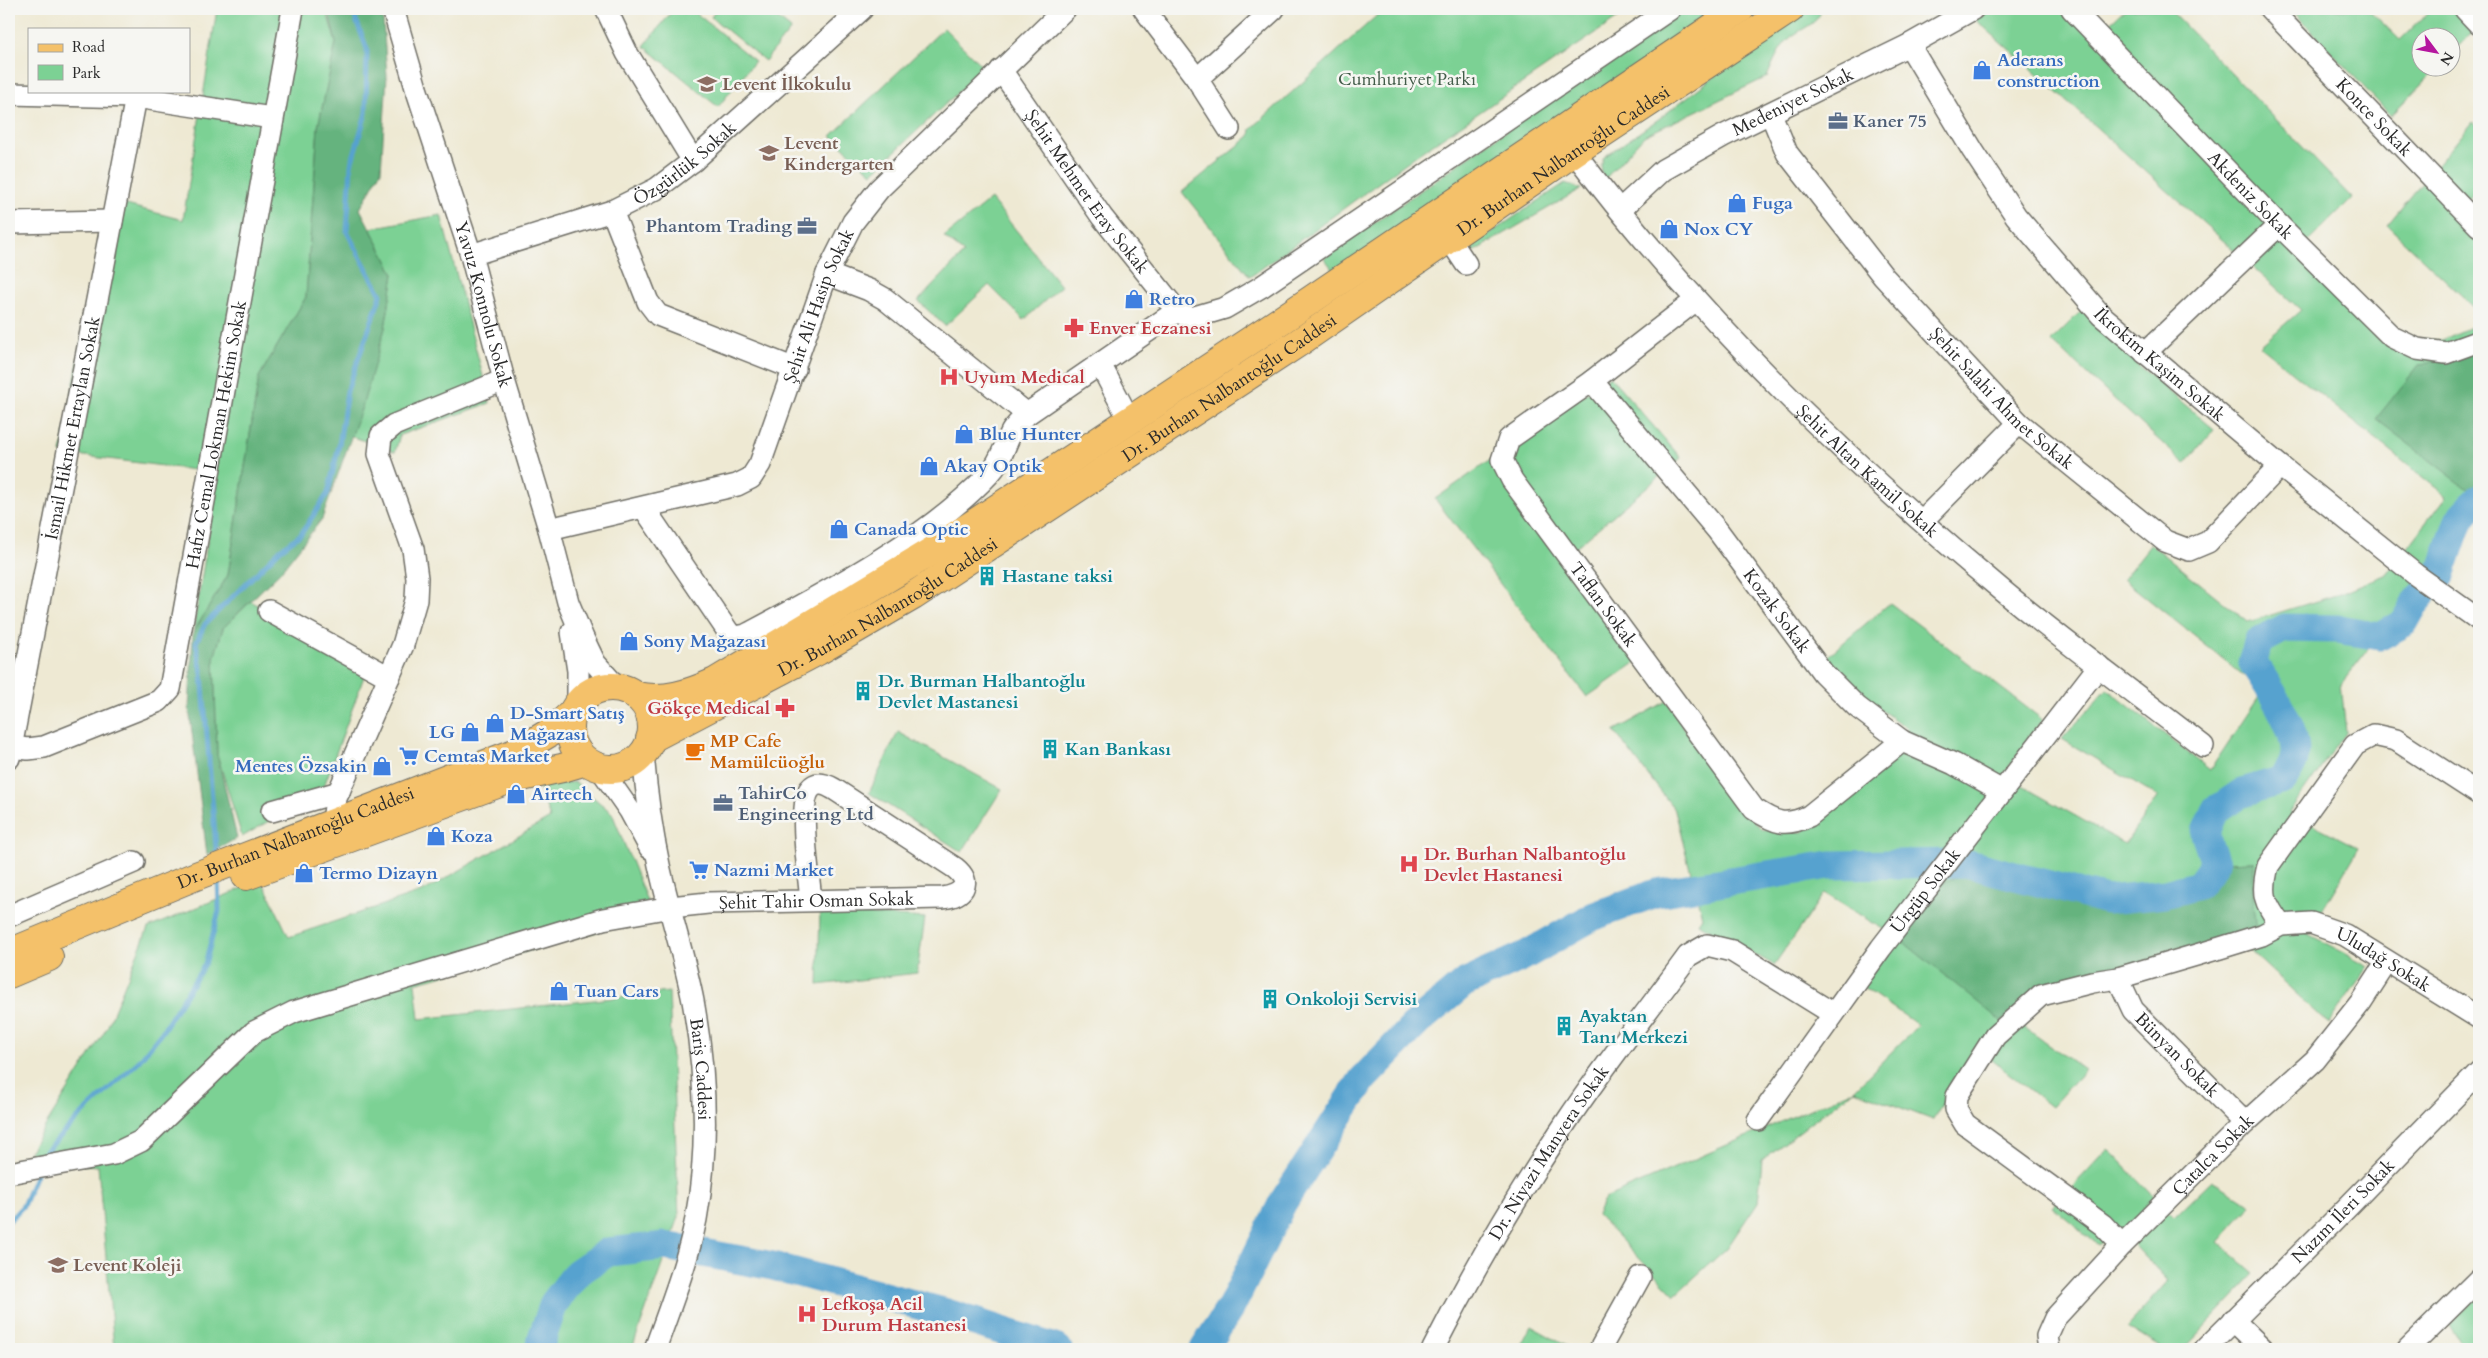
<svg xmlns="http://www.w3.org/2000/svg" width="2488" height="1358" viewBox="0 0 2488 1358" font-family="Cardo,serif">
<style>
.green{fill:#7cd194;stroke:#547e60}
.forest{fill:#65b37e;stroke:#486f54}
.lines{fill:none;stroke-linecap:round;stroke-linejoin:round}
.stream{stroke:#57a2cf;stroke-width:5}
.river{stroke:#57a2cf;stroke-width:29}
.minor-casing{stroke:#6f6e66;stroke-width:24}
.major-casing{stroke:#6f6e66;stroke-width:30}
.minor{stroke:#fff;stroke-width:21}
.major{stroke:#f4c16a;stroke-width:28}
.labels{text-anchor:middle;stroke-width:5;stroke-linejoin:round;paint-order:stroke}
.shop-label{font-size:18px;font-weight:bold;fill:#366cbe;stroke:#f6f6f2;text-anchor:start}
.park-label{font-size:18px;fill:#435d4a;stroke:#f6f6f2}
.education-label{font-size:18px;font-weight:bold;fill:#785e54;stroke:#f6f6f2;text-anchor:start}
.street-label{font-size:18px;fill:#2b2b2b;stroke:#f6f6f2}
.service-label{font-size:18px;font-weight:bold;fill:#4e5e75;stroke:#f6f6f2;text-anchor:start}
.health-label{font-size:18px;font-weight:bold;fill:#be3a42;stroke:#f6f6f2;text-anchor:start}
.culture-label{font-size:18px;font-weight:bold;fill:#0d838f;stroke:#f6f6f2;text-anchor:start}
.food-label{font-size:18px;font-weight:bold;fill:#c56008;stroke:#f6f6f2;text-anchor:start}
</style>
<rect width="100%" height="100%" fill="#f6f6f2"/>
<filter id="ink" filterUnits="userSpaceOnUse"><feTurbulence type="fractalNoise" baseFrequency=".02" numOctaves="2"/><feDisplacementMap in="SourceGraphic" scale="10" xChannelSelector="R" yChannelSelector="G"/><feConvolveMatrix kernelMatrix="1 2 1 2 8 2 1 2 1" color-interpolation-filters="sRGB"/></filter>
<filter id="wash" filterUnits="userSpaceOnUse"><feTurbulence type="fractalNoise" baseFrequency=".0096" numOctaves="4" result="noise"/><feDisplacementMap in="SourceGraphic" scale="20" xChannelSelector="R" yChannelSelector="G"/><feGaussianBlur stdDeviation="1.12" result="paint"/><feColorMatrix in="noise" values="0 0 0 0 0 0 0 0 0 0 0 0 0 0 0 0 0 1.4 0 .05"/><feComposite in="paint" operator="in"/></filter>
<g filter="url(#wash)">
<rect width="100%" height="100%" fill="#eee9d3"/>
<g class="green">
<path d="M217,9H326L336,43L318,127L306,297L259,377L228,575L193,633L218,473L61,453L108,200L183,220Z"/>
<path d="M674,9H691L755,61L718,107L644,46Z"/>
<path d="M717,9H766L791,29L765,61L711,17Z"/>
<path d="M1384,9H1631L1414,157L1250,277L1182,192L1250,136L1251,129Z"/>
<path d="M1680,9H1722L1335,272L1324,258Z"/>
<path d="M1802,9H1822C1816,26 1805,26 1791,37C1779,47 1773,63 1767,77L1644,136L1603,181L1601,166L1604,157L1660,118Z"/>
<path d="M1994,9H2086L2103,29L2125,9H2169L2352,198L2298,252L2382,337L2442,340L2479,323L2470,491L2479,481V512L2462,529L2444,583L2406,638L2373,643L2341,684L2346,732L2289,812L2359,848L2308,934L2369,966L2329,1024L2236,938L2253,894L2254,861L2225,862L2202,892L2166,904L2112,909L1965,873L2008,1016L2085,1070L2051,1107L1977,1048L1933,1120L1854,1090L1762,1160L1758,1202L1727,1248L1675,1295L1597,1215L1605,1198L1854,1090L1918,1025L1860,985L1896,937L1824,893L1774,965L1698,923L1702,917L1675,810L1614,731L1667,701L1722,787L1763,830L1803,832L1908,729L1850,688L1823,660L1890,603L2043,720L2003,775L2125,844L2158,796L2062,739L2107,689L2210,770L2263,691L2123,579L2151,544L2248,622L2336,595L2387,574L2446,496L2260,346L2301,310L1975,19Z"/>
<path d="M2291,9H2368L2400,40L2432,9H2455L2473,31L2451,54L2450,38H2420V68H2438L2391,116Z"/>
<path d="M944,28L984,68L872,173L831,136Z"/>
<path d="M2473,122L2479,127V186L2468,200L2479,211V312L2387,225Z"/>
<path d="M1565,183L1581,189L1473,252L1471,246Z"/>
<path d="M991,199L1061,286L1024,320L989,285L945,326L918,301L964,253L944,237Z"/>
<path d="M441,215L490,403L400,435L395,452L351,436L385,328L394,274L370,228Z"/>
<path d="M2082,310L2140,367L2214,429L2185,464L2051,341Z"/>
<path d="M1610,376L1681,458L1564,557L1638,661L1587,697L1435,499Z"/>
<path d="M251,601L366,671L323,789L242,837L217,754L214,658L223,628Z"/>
<path d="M898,732L1002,789L962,852L869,793Z"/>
<path d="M575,782L612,813L653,916L415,983L419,1019L669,992L679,1217L632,1349H114L98,1166L24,1160L107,1028L148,928L262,880L289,937L424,891L550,818L539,786Z"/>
<path d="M820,911L925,918L917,973L818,985Z"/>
<path d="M2108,1149L2174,1217L2212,1180L2251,1205L2218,1242L2255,1274L2183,1349H2162L2127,1327L2168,1281L2120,1230L2098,1245L2053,1207Z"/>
<path d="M2479,1295V1349H2466L2450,1325Z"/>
<path d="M1531,1326L1572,1349H1519Z"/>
</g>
<g class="forest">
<path d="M328,9H380L383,20L387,76L381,171L360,209L394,274L385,328L363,404L322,519L280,572L223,628L214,658L217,754L237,838L207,855L189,708L193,633L228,575L259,377L306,297L318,127L336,43Z"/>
<path d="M2479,348V481L2470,491L2376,419L2418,366Z"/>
<path d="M2254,861L2253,894L2257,932L2035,992L2001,1021L1897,937L1946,881L1965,873L2112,909L2166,904L2202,892L2225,862Z"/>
</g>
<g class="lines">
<g class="stream">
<path d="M217,860L202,674L196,643L205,624L280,550L301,534L328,493L339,445L347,391L381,295L347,232L351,165L366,113L367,49L352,9"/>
<path d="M41,1162L46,1151L78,1118L139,1061L162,1032L205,964L219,911L218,876"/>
<path d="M9,1221L23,1206L36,1174"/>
</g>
<g class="river">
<path d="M540,1349L542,1338L554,1303L577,1273L608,1252L665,1246L773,1266L947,1313L1058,1349"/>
<path d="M1204,1349L1232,1305L1283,1202L1363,1079L1418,1022L1464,983L1524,956L1594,916L1656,893L1830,865L1965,863L2107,900L2165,894L2199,885L2215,863L2205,834L2215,811L2243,792L2283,780C2286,774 2293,766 2294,759C2301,733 2267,684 2253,663L2258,642L2284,628L2338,629L2380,636L2404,623L2414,605L2440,575L2459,520L2479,498"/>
</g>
</g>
</g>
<g filter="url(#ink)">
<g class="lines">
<defs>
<g id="minor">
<path id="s1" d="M393,9L416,88L471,255L504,380L549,529L568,602L583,638L595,663L611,681L622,689"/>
<path d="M606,9L627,53L693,161"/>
<path d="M1144,9L1197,79L1229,129"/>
<path id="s2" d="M2072,9L2279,225L2392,337L2417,349L2446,353L2479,341"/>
<path id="s3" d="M2270,9L2479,226"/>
<path d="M2465,9L2479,24"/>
<path id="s4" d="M1909,45L1973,151L2016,216L2101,315L2280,466L2416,575L2479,620"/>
<path id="s5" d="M1001,70L1102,217L1177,311L1191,318L1225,308L1261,287L1670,9"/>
<path d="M1197,79L1274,9"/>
<path d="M9,94L136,97L272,118"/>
<path id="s6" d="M1771,114L1787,153L1883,276L2019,423L2165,541L2189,550L2208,542L2280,466"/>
<path id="s7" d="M1574,152C1697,315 1846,461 2003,591C2068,645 2137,695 2203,746"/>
<path id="s8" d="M1621,209L1663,170L1723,136L1909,45L1973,9"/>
<path d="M612,211L648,302L658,315L795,369"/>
<path d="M9,223L112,221"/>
<path d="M1450,240L1466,264"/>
<path id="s9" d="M471,255L612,211L656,189L693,161L862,9"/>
<path d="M827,274L869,290L885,299L1027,414"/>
<path id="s10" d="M1696,300L1592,381L1509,439L1502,460L1512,480L1754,809C1775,823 1785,827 1809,816L1902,741"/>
<path d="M2145,353L2279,225"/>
<path d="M1100,364L1130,421"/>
<path id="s11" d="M1592,381L1718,531L1823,673L1857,707L1902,741L1954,764L2002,791"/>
<path d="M644,508L729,633L736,637L746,635C825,593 927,540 989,474C1001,462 1004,446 1012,431C1016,425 1022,420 1027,414L1177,311"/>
<path d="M1922,521L2019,423"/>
<path id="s12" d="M549,529L737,485L751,478L760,464L827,274L853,222L879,189L1065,9"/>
<path d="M269,611L389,677"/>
<path d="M572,632L578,671V705"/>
<path id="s13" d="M11,747L28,749L44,747L159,701L170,689L293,9"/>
<path id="s14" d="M643,753C646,791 651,828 659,865C669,911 684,955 693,1001C706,1073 709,1148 696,1219C687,1264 670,1307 655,1349"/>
<path id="s15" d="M9,758L136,97"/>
<path d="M600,768L630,811L650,848"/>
<path d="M272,811L339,792"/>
<path d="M333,822L336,798L403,645L416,600L417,578L413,549L379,454L381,436L394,425L504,380"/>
<path d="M9,916L134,862"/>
<path d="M2281,925C2264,903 2261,893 2268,866L2355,745L2374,735L2396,740L2479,794"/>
<path id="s16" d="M2118,978L2133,1010L2245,1123"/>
<path id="s17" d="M1758,1120L1881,948L2099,666"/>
<path id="s18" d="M9,1173L114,1154L141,1141L254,1032L294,1012L603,919L671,907L708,903L942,898C962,896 974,883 955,868L834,789C827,785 817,780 810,789C798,803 809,878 811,900"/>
<path id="s19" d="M2122,1245L2103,1225L1965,1124L1956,1109L1957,1096L1995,1036L2041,995L2092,982L2118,978L2220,948L2262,935L2281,925L2311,923L2345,935L2479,1018"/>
<path d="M2233,1320L2263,1349"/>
<path id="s20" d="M1433,1349C1473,1270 1518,1194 1567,1121C1605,1064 1648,1011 1688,956L1707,945L1732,951L1832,1013"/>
<path d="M1600,1349L1640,1277"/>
<path id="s21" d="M2049,1349L2047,1336L2055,1318L2122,1245L2245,1123L2315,1060L2361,1002L2387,962"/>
<path id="s22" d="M2205,1349L2332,1223L2479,1072"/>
<path d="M2408,1349L2479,1279"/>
</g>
<g id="major">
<circle cx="611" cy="728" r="41"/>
<path d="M636,696C665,702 688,694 715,682L937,548L1280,321L1740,9"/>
<path id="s23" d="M650,739L818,651L913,596L1301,341L1574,152L1790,9"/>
<path d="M246,876L508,780L562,768L586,761"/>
<path id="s24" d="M9,953L196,876L517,752L554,730L574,711"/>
<path d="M9,974L49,957"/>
</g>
</defs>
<use href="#minor" class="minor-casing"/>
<use href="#major" class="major-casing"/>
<use href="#minor" class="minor"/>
<use href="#major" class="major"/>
</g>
</g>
<defs>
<symbol id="shop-bare" viewBox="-9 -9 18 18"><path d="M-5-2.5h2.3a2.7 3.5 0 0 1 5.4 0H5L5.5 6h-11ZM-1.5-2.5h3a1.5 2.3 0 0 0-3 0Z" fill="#3f7fe0" stroke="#f6f6f2" stroke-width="2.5" paint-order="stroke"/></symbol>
<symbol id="school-bare" viewBox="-9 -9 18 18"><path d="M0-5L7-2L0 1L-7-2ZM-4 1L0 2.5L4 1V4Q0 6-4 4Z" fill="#8d6e63" stroke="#f6f6f2" stroke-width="2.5" paint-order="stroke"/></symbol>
<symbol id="office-bare" viewBox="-9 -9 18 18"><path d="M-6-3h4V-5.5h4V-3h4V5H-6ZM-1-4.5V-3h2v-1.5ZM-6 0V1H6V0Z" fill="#5c6f8a" stroke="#f6f6f2" stroke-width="2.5" paint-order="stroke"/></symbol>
<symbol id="pharmacy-bare" viewBox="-9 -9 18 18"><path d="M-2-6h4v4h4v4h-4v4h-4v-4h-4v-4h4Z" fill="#e0444e" stroke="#f6f6f2" stroke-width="2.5" paint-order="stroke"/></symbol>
<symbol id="hospital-bare" viewBox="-9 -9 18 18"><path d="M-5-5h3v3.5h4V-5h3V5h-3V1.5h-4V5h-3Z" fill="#e0444e" stroke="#f6f6f2" stroke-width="2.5" paint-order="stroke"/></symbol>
<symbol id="building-bare" viewBox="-9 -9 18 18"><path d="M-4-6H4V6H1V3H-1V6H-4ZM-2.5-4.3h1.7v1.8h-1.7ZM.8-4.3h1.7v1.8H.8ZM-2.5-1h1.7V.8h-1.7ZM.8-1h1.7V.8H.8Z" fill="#0f9aa8" stroke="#f6f6f2" stroke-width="2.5" paint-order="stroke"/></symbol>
<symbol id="cafe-bare" viewBox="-9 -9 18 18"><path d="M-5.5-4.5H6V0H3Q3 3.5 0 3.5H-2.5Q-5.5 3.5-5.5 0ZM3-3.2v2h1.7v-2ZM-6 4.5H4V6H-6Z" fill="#e8710a" stroke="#f6f6f2" stroke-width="2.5" paint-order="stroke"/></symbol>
<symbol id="supermarket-bare" viewBox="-9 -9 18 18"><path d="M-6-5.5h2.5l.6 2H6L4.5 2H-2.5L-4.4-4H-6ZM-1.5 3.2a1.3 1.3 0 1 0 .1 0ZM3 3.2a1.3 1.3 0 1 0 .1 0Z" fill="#3f7fe0" stroke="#f6f6f2" stroke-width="2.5" paint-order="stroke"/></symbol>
<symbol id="university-bare" viewBox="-9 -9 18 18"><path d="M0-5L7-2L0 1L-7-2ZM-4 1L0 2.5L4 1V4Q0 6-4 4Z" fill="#8d6e63" stroke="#f6f6f2" stroke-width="2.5" paint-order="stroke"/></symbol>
</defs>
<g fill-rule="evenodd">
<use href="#shop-bare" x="1968" y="56" width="28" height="28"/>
<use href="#school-bare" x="693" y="70" width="28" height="28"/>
<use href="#office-bare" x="1824" y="107" width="28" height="28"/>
<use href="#school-bare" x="755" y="139" width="28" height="28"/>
<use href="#shop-bare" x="1723" y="189" width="28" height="28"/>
<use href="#office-bare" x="793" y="212" width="28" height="28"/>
<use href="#shop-bare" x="1655" y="215" width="28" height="28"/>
<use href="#shop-bare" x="1120" y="285" width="28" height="28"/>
<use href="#pharmacy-bare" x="1060" y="314" width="28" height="28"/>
<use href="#hospital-bare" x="935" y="363" width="28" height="28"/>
<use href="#shop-bare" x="950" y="420" width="28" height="28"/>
<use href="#shop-bare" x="915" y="452" width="28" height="28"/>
<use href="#shop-bare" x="825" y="515" width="28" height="28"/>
<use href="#building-bare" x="973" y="562" width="28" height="28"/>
<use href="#shop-bare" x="615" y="627" width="28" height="28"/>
<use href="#building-bare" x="849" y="677" width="28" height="28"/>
<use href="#pharmacy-bare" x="771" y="694" width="28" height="28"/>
<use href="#shop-bare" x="481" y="709" width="28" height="28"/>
<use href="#shop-bare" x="456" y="718" width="28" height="28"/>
<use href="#building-bare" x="1036" y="735" width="28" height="28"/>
<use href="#cafe-bare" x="681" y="737" width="28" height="28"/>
<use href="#supermarket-bare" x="395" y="742" width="28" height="28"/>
<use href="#shop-bare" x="368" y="752" width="28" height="28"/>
<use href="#shop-bare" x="502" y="780" width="28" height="28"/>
<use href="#office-bare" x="709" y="789" width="28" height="28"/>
<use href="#shop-bare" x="422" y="822" width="28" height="28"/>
<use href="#hospital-bare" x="1395" y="850" width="28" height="28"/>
<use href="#supermarket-bare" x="685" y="856" width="28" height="28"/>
<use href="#shop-bare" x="290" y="859" width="28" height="28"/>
<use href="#shop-bare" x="545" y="977" width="28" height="28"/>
<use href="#building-bare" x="1256" y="985" width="28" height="28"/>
<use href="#building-bare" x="1550" y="1012" width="28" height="28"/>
<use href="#university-bare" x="44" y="1251" width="28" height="28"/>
<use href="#hospital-bare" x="793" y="1300" width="28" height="28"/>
</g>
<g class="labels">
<g class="shop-label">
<text x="1997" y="66">Aderans<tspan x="1997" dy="21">construction</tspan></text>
<text x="1752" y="209">Fuga</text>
<text x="1684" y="235">Nox CY</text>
<text x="1149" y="305">Retro</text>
<text x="979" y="440">Blue Hunter</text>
<text x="944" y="472">Akay Optik</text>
<text x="854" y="535">Canada Optic</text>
<text x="644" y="647">Sony Mağazası</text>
<text x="510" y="719">D-Smart Satış<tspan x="510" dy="21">Mağazası</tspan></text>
<text x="455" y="738" text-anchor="end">LG</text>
<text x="424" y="762">Cemtas Market</text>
<text x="367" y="772" text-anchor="end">Mentes Özsakin</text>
<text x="531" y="800">Airtech</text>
<text x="451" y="842">Koza</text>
<text x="714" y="876">Nazmi Market</text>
<text x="319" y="879">Termo Dizayn</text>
<text x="574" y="997">Tuan Cars</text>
</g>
<g class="park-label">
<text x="1407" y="85">Cumhuriyet Parkı</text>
</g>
<g class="education-label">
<text x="722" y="90">Levent İlkokulu</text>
<text x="784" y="149">Levent<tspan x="784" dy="21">Kindergarten</tspan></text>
<text x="73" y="1271">Levent Koleji</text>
</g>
<g class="street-label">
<text dy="6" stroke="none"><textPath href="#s8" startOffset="204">Medeniyet Sokak</textPath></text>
<text dy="6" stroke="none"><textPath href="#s3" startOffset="150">Konce Sokak</textPath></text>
<text dy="6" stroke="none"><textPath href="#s9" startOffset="235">Özgürlük Sokak</textPath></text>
<text dy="6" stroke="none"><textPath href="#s23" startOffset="1082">Dr. Burhan Nalbantoğlu Caddesi</textPath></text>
<text dy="6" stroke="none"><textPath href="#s5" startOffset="149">Şehit Mehmet Eray Sokak</textPath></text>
<text dy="6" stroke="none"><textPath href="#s2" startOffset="258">Akdeniz Sokak</textPath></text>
<text dy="6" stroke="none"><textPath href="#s1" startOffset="309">Yavuz Konnolu Sokak</textPath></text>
<text dy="6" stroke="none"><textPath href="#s12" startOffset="394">Şehit Ali Hasip Sokak</textPath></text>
<text dy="6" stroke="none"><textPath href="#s4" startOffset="409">İkrokim Kaşim Sokak</textPath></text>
<text dy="6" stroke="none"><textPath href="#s23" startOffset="678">Dr. Burhan Nalbantoğlu Caddesi</textPath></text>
<text dy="6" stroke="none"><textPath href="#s6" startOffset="369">Şehit Salahi Ahmet Sokak</textPath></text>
<text dy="6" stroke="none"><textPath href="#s15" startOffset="336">İsmail Hikmet Ertaylan Sokak</textPath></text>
<text dy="6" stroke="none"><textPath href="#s13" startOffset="432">Hafiz Cemal Lokman Hekim Sokak</textPath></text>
<text dy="6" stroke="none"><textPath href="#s7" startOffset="434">Şehit Altan Kamil Sokak</textPath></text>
<text dy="6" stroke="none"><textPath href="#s10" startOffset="432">Taflan Sokak</textPath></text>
<text dy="6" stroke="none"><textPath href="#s23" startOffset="272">Dr. Burhan Nalbantoğlu Caddesi</textPath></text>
<text dy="6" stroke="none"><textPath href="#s11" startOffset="295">Kozak Sokak</textPath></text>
<text dy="6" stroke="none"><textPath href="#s24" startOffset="309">Dr. Burhan Nalbantoğlu Caddesi</textPath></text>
<text dy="6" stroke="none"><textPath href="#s17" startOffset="284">Ürgüp Sokak</textPath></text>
<text dy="6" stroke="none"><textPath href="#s18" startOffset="876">Şehit Tahir Osman Sokak</textPath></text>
<text dy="6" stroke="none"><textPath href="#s19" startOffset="724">Uludağ Sokak</textPath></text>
<text dy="6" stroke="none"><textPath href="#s16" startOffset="98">Bünyan Sokak</textPath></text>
<text dy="6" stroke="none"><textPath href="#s14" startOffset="322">Bariş Caddesi</textPath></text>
<text dy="6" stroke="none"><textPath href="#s20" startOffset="228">Dr. Niyazi Manyera Sokak</textPath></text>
<text dy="6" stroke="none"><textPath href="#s21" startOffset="260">Çatalca Sokak</textPath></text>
<text dy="6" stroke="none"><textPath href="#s22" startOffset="195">Nazım İleri Sokak</textPath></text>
</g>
<g class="service-label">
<text x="1853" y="127">Kaner 75</text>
<text x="792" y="232" text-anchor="end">Phantom Trading</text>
<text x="738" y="799">TahirCo<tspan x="738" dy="21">Engineering Ltd</tspan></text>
</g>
<g class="health-label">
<text x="1089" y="334">Enver Eczanesi</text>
<text x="964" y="383">Uyum Medical</text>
<text x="770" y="714" text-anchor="end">Gökçe Medical</text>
<text x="1424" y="860">Dr. Burhan Nalbantoğlu<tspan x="1424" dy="21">Devlet Hastanesi</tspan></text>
<text x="822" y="1310">Lefkoşa Acil<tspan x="822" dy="21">Durum Hastanesi</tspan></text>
</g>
<g class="culture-label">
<text x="1002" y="582">Hastane taksi</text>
<text x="878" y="687">Dr. Burman Halbantoğlu<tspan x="878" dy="21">Devlet Mastanesi</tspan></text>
<text x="1065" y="755">Kan Bankası</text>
<text x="1285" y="1005">Onkoloji Servisi</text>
<text x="1579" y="1022">Ayaktan<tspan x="1579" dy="21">Tanı Merkezi</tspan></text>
</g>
<g class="food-label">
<text x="710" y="747">MP Cafe<tspan x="710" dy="21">Mamülcüoğlu</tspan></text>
</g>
</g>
<rect width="2488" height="1358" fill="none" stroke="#f6f6f2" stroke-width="30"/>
<rect x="28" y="28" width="162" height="65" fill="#f6f6f2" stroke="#a5a5a2"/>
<rect x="38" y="44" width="25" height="8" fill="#f4c16a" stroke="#a5a5a2"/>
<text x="72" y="52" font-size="15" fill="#2b2b2b">Road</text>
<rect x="38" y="65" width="25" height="15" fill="#7cd194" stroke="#a5a5a2"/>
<text x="72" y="78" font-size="15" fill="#2b2b2b">Park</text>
<g transform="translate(2436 52) rotate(122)"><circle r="24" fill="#f6f6f2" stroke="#a5a5a2"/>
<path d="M0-4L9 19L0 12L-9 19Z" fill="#b5179e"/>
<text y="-8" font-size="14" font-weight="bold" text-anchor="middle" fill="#2b2b2b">N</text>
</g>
</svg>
